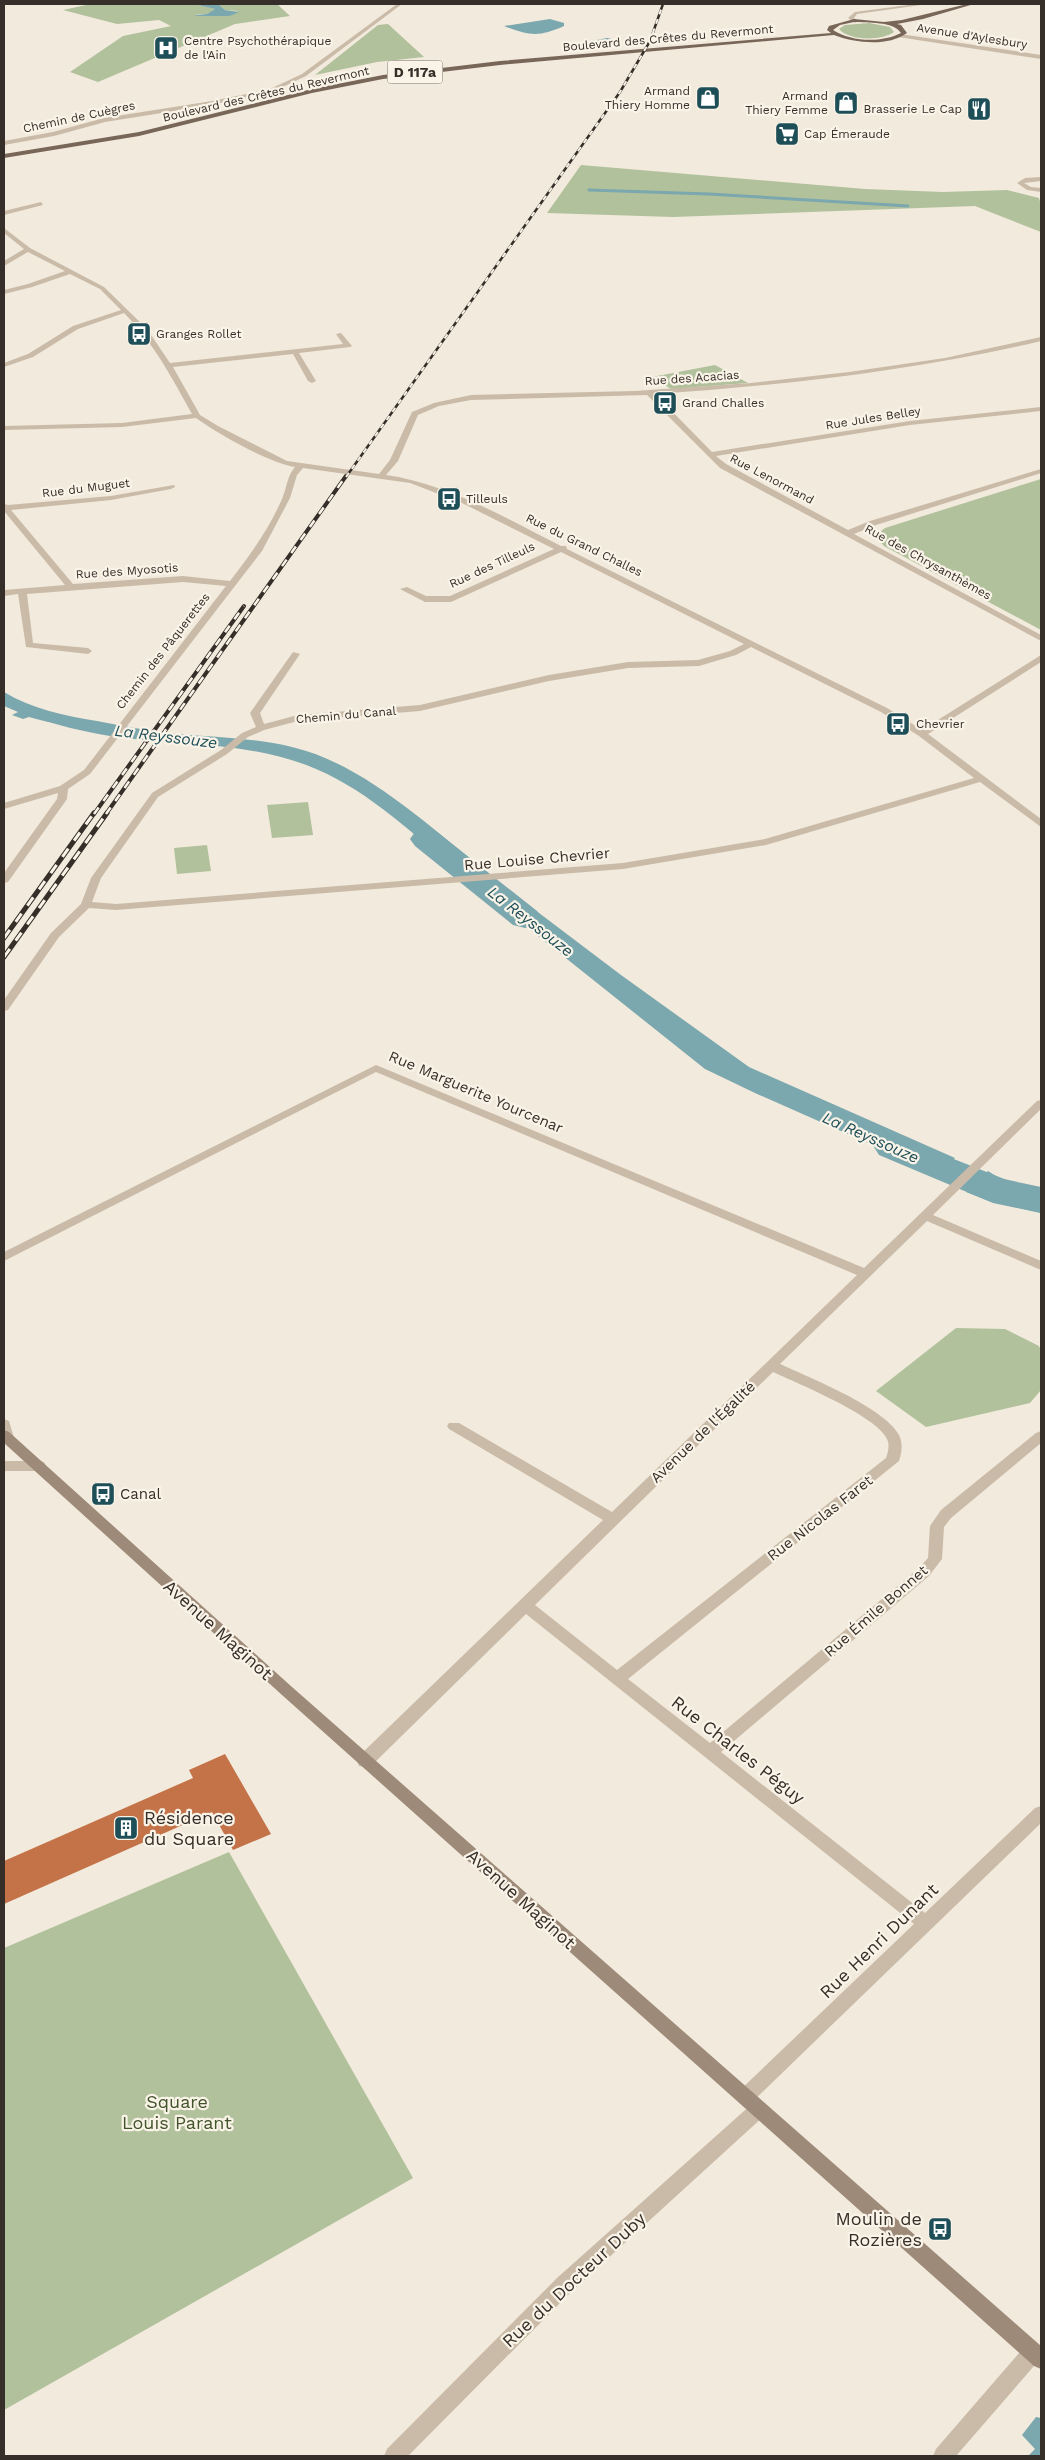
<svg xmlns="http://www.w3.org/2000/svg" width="1045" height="2460" viewBox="0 0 1045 2460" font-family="'Work Sans',sans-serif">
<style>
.green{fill:#b1c19c}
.water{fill:#7ba7ae}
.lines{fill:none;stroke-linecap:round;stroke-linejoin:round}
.stream{stroke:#7ba7ae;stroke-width:3}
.river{fill:#7ba7ae;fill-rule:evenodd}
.building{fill:#c47248}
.minor{fill:#cabba8;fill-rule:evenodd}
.secondary{fill:#9d8a79;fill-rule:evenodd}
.primary{fill:#786759;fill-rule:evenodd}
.rail-far2-casing{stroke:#362e28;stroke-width:2.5}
.rail-far1-casing{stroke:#362e28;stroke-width:4}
.rail-casing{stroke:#362e28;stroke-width:5}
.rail-far2{stroke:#f9f3e8;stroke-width:2;stroke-dasharray:5;stroke-linecap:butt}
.rail-far1{stroke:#f9f3e8;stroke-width:2.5;stroke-dasharray:8;stroke-linecap:butt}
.rail{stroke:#f9f3e8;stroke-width:3;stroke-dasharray:10;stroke-linecap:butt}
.labels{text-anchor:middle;stroke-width:4.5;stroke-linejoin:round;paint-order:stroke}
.far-street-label{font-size:12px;fill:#362e28;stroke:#f9f3e8}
.far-poi-label{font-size:12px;fill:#362e28;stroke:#f9f3e8;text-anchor:start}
.shield{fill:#f9f3e8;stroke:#706962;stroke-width:1}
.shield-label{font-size:14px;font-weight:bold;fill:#362e28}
.street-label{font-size:15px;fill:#362e28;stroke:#f9f3e8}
.poi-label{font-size:15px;fill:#362e28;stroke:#f9f3e8;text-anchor:start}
.water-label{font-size:16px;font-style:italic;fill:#1e4e57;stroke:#f9f3e8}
.near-street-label{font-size:18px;fill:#362e28;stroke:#f9f3e8}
.near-poi-label{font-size:18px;fill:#362e28;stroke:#f9f3e8;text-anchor:start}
.near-park-label{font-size:18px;fill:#42542c;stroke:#f9f3e8}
</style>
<rect width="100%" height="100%" fill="#f2eadc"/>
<g class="green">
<path d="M91,4H194L216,9L207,14H196L201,16H230L238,11L225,10L218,4H277L290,16L235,24L98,82L70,72L123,36L171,26L159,20L117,24L63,10Z"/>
<path d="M869,23L890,27L894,32C882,41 849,41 839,29L845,25Z"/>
<path d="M388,24L424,57L377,62L315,75L378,25Z"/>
<path d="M581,165L865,189L943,192L1007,190L1039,198L1041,205V232L975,206L673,217L547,213Z"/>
<path d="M715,365L748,383L671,389L652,377Z"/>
<path d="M1041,479V630L884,546L875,536L885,528Z"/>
<path d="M308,802L313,835L272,838L267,805Z"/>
<path d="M207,845L211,871L177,874L174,848Z"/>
<path d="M956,1328L1005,1329L1039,1346L1041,1351V1390L1030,1403L926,1427L876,1391Z"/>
<path d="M229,1852L413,2178L4,2410V1948Z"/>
</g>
<g class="water">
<path d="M194,4H218L225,10L239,12L230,16H198L195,15L207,14L215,9Z"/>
<path d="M550,19L564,23V26C539,37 530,36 504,26Z"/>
<path d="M607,38L618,40L613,44L573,47L572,45Z"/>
<path d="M4,692C32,709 65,716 97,721C123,726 149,731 176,734C215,737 254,738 292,747C364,764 428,826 486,871L463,875C417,838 371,792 316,769C252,741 178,746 110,736C83,732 56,724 29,717L23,719L12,715L18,712L4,706Z"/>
<path d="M474,885H502L621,975L749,1067L955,1158L938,1174L755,1093L705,1069Z"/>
<path d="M988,1171L999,1178L1041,1187V1213L989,1201L966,1192Z"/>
<path d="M1036,2417L1041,2418V2456H1028L1035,2449L1022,2435Z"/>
</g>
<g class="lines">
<path class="stream" d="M589,190L709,194L908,206"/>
<g class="river">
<path d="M426,829L437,832L537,911L542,918L537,925L525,928L513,925L415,846L410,839L415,832Z"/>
<path d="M893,1135L1017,1184L1041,1189V1213L993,1203L879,1155L874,1147L879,1139Z"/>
</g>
</g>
<path class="building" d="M225,1754L271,1834L233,1850L212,1812L4,1904V1861L193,1778L189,1770Z"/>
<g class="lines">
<g class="minor">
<path d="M397,4H402L306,76L274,91L212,105L105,122L54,136L4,145V141L53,132L104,118L212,101L270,89L302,74Z"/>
<path d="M916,4H928L857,14L854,18L858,21L855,23L848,18L855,12Z"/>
<path d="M900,34L1041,55V59L898,37Z"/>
<path d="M1041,177V181L1024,183L1031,187L1041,188V192L1027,190L1017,183L1025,178Z"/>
<path d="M41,202L43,205L4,215V211Z"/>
<path d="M4,228L30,248L104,287L147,329L170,363L343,344L336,334L341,333L352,346L350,347L299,353L316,381L312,383L308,381L293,354L173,367L200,415L218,426L287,461L379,474L390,460L412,412L434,403L471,395L635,391L751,383L849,372L945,358L1041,337V341C914,371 785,385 655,394L712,452L910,421L1041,407V411L910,425L716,456L726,464L848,530L870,521L1041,469V473L876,525L854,534L1041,635V641L720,468L647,395L471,400L439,406L418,415L398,461L386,475C449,484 505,518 561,546H566L567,549L887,708L922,730L1041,655V662L928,734L1041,819V827L980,782L766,845L623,869L116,910L89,908L59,937L8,1010L4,1011V1000L51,933L81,904L91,878L152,793L221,750L242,733L256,727L250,713L293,652L300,654L260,713L264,724L298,715L420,705L549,675L628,662L698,660L730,651L744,644L561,552L451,602H425L400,589L407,587L426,596H450L554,549L462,503L410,483L303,468L297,475L290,498L262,551L90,774L68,789L67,799L8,882L4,883V873L57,799L58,793L4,809V803L60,786L84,770L226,586L183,582L27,594L33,643L88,648L92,651L88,654L26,647L18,594L4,596V590L65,585L4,511V504L8,505L111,496L174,485L175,487L171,489L111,500L11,510L73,584L183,576L230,581C250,555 269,529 282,499C287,487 287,476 295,467C269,463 218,434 196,418L122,427L4,430V426L122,423L192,414C172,378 154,343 124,313L78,329L33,357L4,367V363L28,354L73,326L121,310L100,289L70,274L32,287L4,294V290L28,284L65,271L28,252L4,266V261L24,249L4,233ZM751,647L881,712L919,736L974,778L765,839L623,863L116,904L92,902L101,878L158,797L227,754L248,737L264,730L298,721L420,711L549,681L628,668L699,666L736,655Z"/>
<path d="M376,1065L864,1268L1037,1101L1041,1100V1109L933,1215L1041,1261V1270L927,1221L780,1364C810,1378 884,1407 899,1435C903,1444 902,1452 899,1461L628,1679L710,1743L919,1568L928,1558L930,1526L941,1510L1036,1433L1041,1431V1443L951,1518L944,1527L942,1559L929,1576L721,1752L925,1913L1035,1808L1041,1806V1823L751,2103L745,2105L739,2103L736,2097L739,2091L914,1924L526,1614L371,1766L365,1767L359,1766L357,1761L359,1756L603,1520L449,1429L447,1426L449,1423H459L612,1512L857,1275L376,1072L4,1261V1252ZM773,1372C797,1383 877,1416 887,1439C890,1445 888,1452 886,1458L617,1670L535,1605Z"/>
<path d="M4,1419L9,1421L14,1438L12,1441L4,1442Z"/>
<path d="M4,1461H39L44,1462L46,1466L44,1470L39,1471H4Z"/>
<path d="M759,2101L765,2103L768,2109L765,2115L571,2292L408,2456H384L387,2449L557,2278L753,2103Z"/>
<path d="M1033,2342L1040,2345V2359L956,2456H933L936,2449L1026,2345Z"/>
</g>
<path class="secondary" d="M4,1430L9,1432L292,1687L1041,2346V2369L1034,2366L282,1695L4,1443Z"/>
<path class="primary" d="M967,4H974L923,19L897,24L901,25L907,33C888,47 855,43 834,35L500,65L383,79L312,93L139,136L4,158V154L139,132L312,89L383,75L500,61L831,33L827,30L829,26L854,19L884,22L902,20ZM854,22C868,23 893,21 901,33C882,43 851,42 833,30L840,25Z"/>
<defs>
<path id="rail-far2" d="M346,477L620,92L650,41L663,4"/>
<g id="rail-far1">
<path d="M94,814L244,606"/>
<path d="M106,814L346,476"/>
</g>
<g id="rail">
<path d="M4,938L94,813"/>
<path d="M4,957L107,813"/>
</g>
</defs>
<use href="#rail-far2" class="rail-far2-casing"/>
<use href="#rail-far1" class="rail-far1-casing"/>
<use href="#rail" class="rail-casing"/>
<use href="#rail-far2" class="rail-far2"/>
<use href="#rail-far1" class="rail-far1"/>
<use href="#rail" class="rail"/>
</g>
<defs>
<symbol id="hospital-square" viewBox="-11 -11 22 22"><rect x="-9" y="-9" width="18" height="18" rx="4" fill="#1e4e57" stroke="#f9f3e8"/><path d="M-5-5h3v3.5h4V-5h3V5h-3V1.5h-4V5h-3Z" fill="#fff"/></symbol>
<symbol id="shop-square" viewBox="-11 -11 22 22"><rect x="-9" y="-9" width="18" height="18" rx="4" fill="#1e4e57" stroke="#f9f3e8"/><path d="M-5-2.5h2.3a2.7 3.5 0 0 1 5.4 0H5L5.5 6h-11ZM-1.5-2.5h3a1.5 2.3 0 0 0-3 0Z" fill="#fff"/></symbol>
<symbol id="restaurant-square" viewBox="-11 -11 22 22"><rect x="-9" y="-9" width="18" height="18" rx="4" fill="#1e4e57" stroke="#f9f3e8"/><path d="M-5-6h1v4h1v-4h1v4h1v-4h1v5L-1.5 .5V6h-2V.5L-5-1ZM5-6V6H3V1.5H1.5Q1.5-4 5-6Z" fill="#fff"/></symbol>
<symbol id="supermarket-square" viewBox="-11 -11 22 22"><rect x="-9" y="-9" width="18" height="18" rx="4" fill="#1e4e57" stroke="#f9f3e8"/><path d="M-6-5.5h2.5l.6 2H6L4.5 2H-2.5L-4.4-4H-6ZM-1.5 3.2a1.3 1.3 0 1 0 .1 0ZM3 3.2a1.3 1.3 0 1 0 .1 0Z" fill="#fff"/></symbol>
<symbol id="bus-square" viewBox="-11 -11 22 22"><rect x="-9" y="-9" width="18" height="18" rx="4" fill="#1e4e57" stroke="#f9f3e8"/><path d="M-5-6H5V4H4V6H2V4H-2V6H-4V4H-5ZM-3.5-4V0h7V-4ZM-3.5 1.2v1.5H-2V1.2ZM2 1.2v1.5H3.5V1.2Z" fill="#fff"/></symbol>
<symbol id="building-square" viewBox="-11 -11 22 22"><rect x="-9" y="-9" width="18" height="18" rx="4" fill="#1e4e57" stroke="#f9f3e8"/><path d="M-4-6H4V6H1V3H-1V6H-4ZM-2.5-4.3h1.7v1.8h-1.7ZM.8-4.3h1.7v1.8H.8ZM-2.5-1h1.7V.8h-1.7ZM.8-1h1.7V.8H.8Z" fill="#fff"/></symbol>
</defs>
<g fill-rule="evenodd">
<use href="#hospital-square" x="152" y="34" width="28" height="28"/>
<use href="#shop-square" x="694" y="84" width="28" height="28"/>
<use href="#shop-square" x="832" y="89" width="28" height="28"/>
<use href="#restaurant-square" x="965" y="95" width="28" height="28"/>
<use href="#supermarket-square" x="773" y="120" width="28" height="28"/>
<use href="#bus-square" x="125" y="320" width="28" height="28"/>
<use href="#bus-square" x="651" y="389" width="28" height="28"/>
<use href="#bus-square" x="435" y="485" width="28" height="28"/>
<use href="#bus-square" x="884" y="710" width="28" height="28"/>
<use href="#bus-square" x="89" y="1480" width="28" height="28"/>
<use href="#building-square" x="112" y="1814" width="28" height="28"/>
<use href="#bus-square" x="926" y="2215" width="28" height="28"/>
</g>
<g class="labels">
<g class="far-street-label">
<text transform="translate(972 36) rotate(9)" y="4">Avenue d'Aylesbury</text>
<text transform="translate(668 38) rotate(-5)" y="4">Boulevard des Crêtes du Revermont</text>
<text transform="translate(266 94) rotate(-13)" y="4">Boulevard des Crêtes du Revermont</text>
<text transform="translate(79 117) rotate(-12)" y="4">Chemin de Cuègres</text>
<text transform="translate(692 378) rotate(-4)" y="4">Rue des Acacias</text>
<text transform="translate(873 418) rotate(-9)" y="4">Rue Jules Belley</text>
<text transform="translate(772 479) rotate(28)" y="4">Rue Lenormand</text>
<text transform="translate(86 488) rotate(-7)" y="4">Rue du Muguet</text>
<text transform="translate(584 545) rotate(26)" y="4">Rue du Grand Challes</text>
<text transform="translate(928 562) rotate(29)" y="4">Rue des Chrysanthèmes</text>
<text transform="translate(492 565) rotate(-25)" y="4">Rue des Tilleuls</text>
<text transform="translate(127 571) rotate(-4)" y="4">Rue des Myosotis</text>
<text transform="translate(163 651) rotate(-52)" y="4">Chemin des Pâquerettes</text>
<text transform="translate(346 715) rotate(-5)" y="4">Chemin du Canal</text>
</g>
<g class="far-poi-label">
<text x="184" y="45">Centre Psychothérapique<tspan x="184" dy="14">de l'Ain</tspan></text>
<text x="690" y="95" text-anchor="end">Armand<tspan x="690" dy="14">Thiery Homme</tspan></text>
<text x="828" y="100" text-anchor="end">Armand<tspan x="828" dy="14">Thiery Femme</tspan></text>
<text x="962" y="113" text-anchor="end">Brasserie Le Cap</text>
<text x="804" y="138">Cap Émeraude</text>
<text x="156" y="338">Granges Rollet</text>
<text x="682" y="407">Grand Challes</text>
<text x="466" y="503">Tilleuls</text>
<text x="916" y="728">Chevrier</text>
</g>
<rect class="shield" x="387.5" y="60.5" width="55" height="23" rx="4"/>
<g class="shield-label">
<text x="415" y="77">D 117a</text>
</g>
<g class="street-label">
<text transform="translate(537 859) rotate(-5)" y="5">Rue Louise Chevrier</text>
<text transform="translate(476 1092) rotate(23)" y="5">Rue Marguerite Yourcenar</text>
<text transform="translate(703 1432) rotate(-44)" y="5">Avenue de l'Égalité</text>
<text transform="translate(820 1518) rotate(-38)" y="5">Rue Nicolas Faret</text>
<text transform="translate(876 1611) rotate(-41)" y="5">Rue Émile Bonnet</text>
</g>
<g class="poi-label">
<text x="120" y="1499">Canal</text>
</g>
<g class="water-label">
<text transform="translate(166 736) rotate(7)" y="6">La Reyssouze</text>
<text transform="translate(531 921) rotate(38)" y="6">La Reyssouze</text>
<text transform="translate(871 1137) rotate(24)" y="6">La Reyssouze</text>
</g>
<g class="near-street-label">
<text transform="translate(218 1630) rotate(42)" y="6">Avenue Maginot</text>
<text transform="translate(738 1750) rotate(38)" y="6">Rue Charles Péguy</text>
<text transform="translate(521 1899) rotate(42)" y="6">Avenue Maginot</text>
<text transform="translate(879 1941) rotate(-44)" y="6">Rue Henri Dunant</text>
<text transform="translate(574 2280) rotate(-43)" y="6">Rue du Docteur Duby</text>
</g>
<g class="near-poi-label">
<text x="144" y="1824">Résidence<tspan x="144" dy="21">du Square</tspan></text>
<text x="922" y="2225" text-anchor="end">Moulin de<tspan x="922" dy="21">Rozières</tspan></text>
</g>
<g class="near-park-label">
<text x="177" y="2108">Square<tspan x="177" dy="21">Louis Parant</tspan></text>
</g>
</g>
<rect width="1045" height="2460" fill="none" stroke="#362e28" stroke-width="10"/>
</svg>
